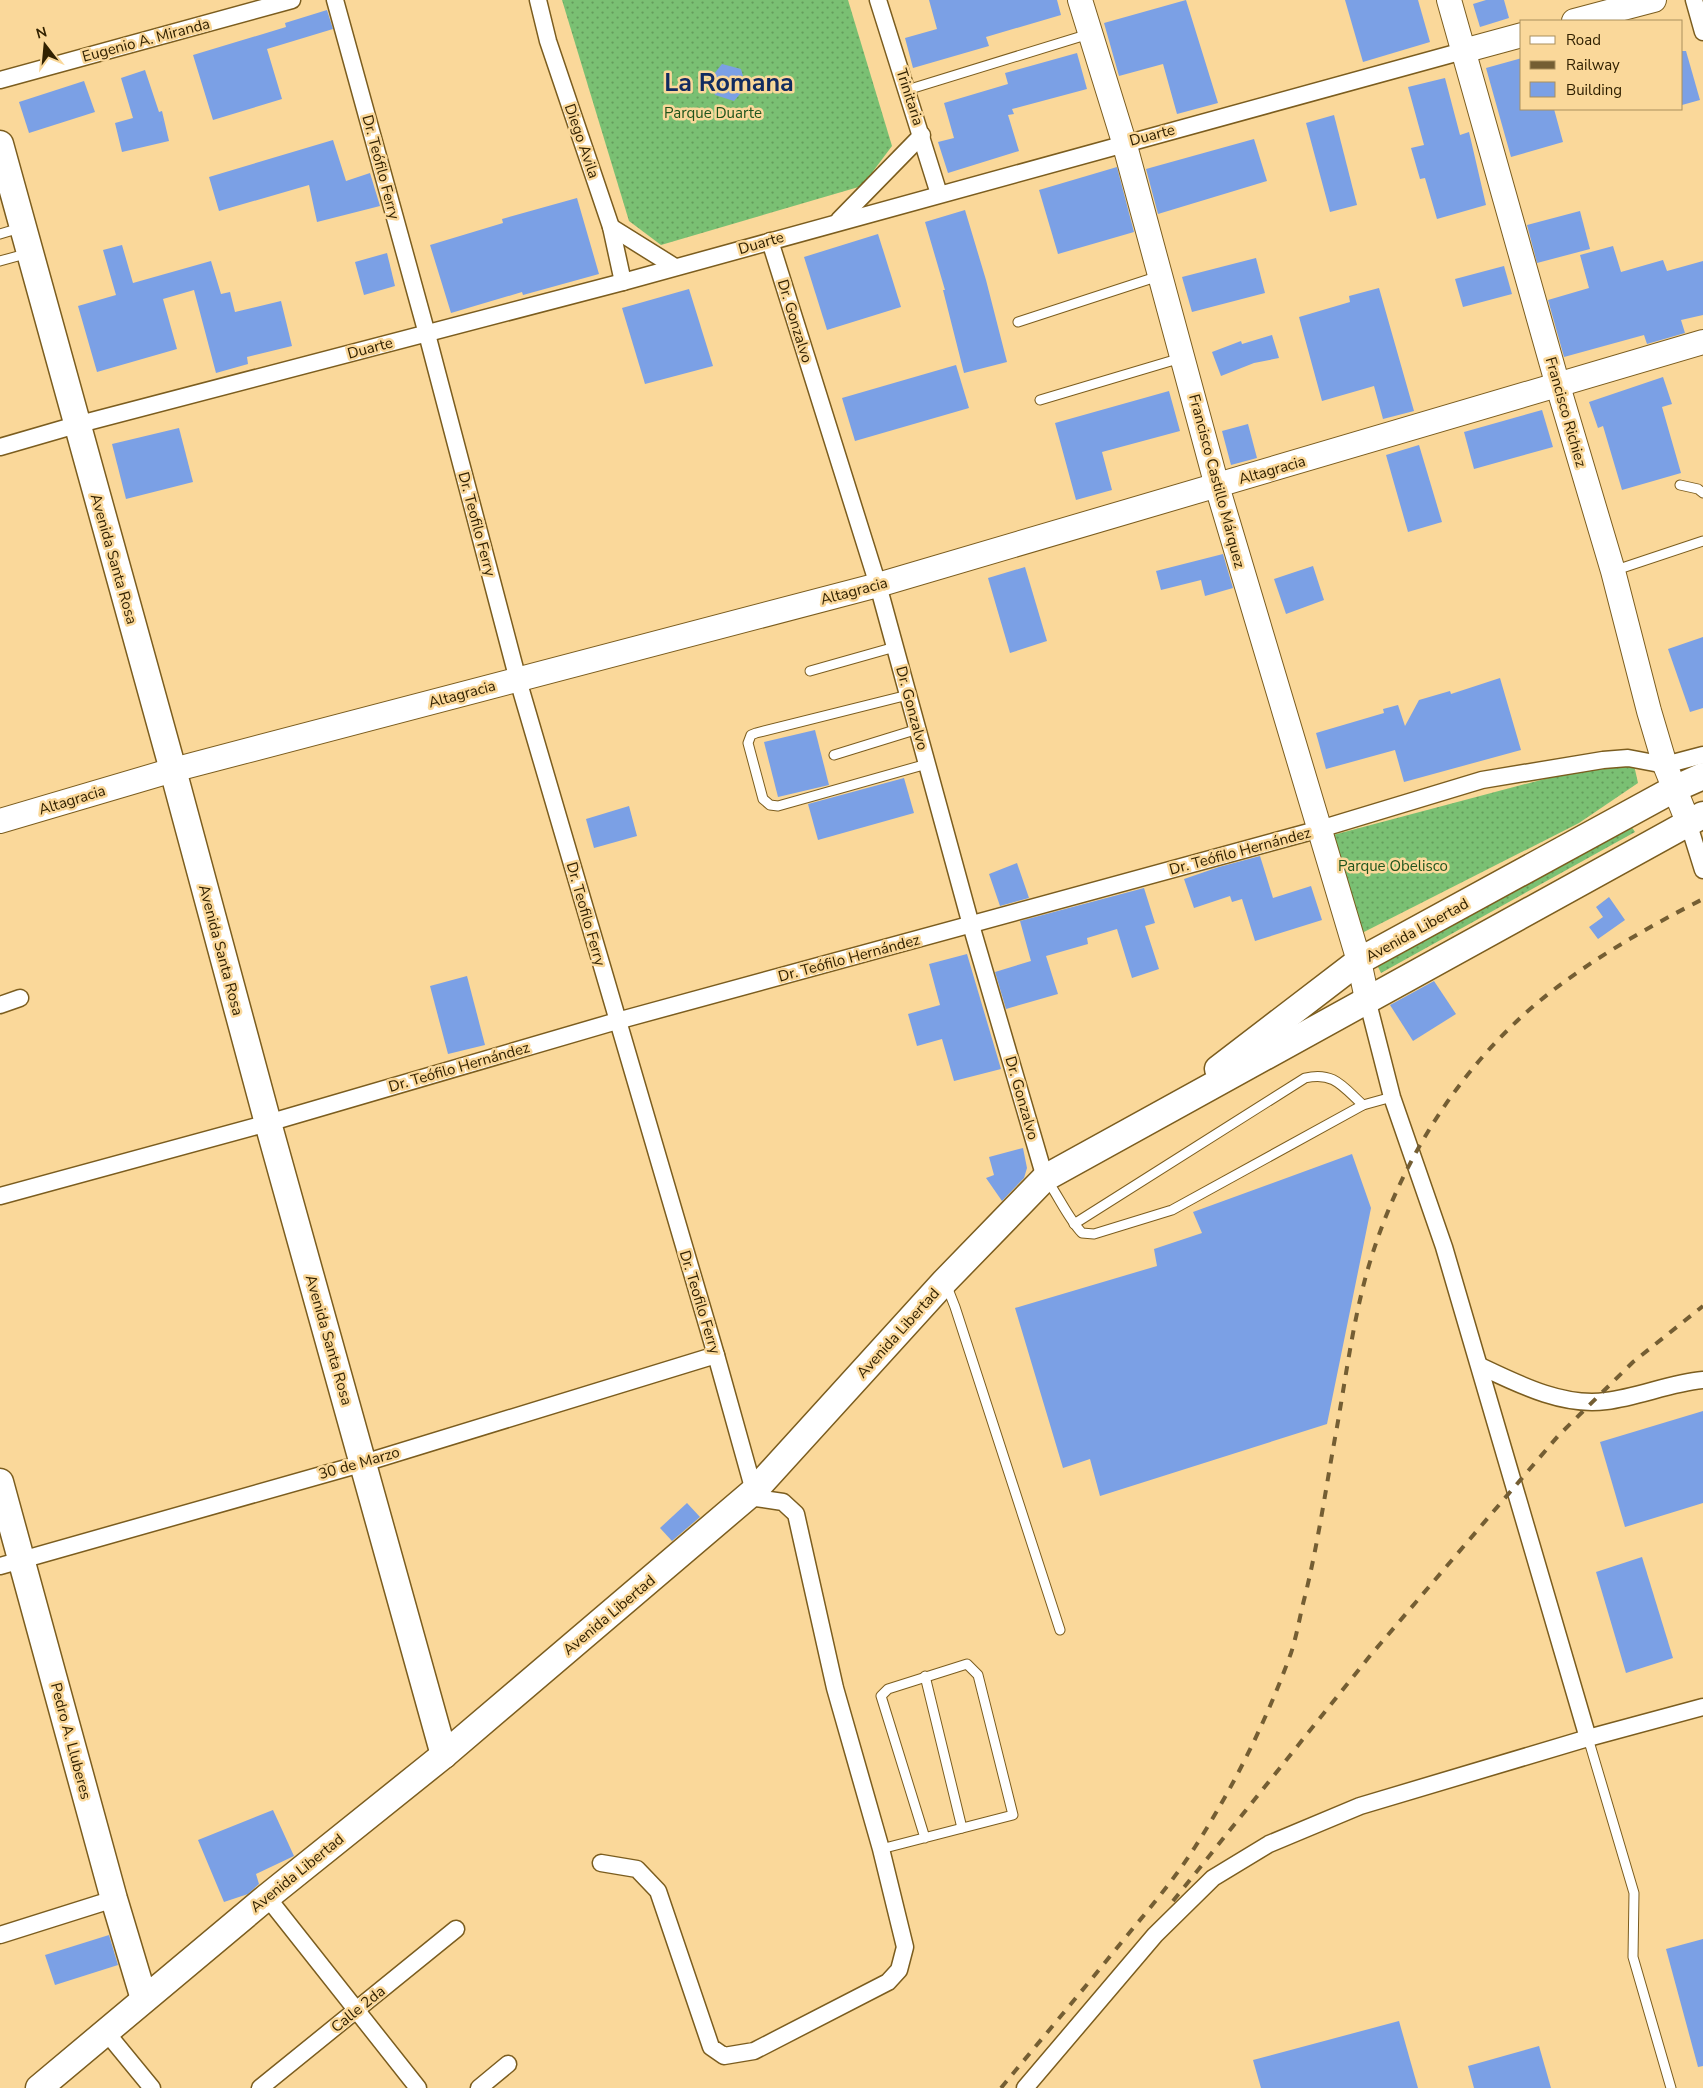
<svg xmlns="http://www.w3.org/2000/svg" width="1703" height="2088" viewBox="0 0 1703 2088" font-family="'Nunito Sans',sans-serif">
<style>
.grass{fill:url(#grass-dots)}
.building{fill:#7ba0e5}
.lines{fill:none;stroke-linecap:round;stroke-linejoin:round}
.lane-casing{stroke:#7b5d1f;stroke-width:11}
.street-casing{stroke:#7b5d1f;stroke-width:19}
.secondary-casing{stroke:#7b5d1f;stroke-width:26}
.primary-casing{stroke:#7b5d1f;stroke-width:29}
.lane{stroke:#fff;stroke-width:9}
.street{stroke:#fff;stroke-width:16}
.secondary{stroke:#fff;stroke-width:24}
.primary{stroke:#fff;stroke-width:26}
.rail{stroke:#745e33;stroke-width:4;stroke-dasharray:9 9;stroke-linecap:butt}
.labels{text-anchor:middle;stroke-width:5;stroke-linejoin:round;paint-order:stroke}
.street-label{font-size:15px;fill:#312100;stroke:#fad89a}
.park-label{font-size:15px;fill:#1f541c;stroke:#fad89a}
.town-label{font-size:25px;font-weight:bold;fill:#112b60;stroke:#fad89a}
</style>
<defs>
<pattern id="grass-dots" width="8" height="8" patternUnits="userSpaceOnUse" patternTransform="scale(1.25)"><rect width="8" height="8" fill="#7ac073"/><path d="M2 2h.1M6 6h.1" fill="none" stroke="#659c5c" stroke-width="1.8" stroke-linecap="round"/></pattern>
</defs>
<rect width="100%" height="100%" fill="#fad89a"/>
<g class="grass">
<path d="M562,0H848L892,146L862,186L661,245L629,221Z"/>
<path d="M1601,764L1634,765L1638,783L1579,823L1362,933L1333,835Z"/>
<path d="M1623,814L1635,832L1381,973L1370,950Z"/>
</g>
<g class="building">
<path d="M929,0H1057L1061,15L986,37L989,46L913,68L905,38L937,29Z"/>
<path d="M1186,0L1218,103L1177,114L1163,64L1119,76L1104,23Z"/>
<path d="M1345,0H1418L1430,42L1363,62Z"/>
<path d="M1486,0H1504L1509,18L1480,27L1473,4Z"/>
<path d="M327,10L333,29L267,49L282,99L213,120L193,55L286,27L285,23Z"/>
<path d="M1682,51H1686L1700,100L1682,105Z"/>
<path d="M1077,53L1087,89L1012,109L1014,114L1008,115L1019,151L948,173L938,142L954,138L944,103L1008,84L1005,73Z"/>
<path d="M1522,58V109H1554L1563,142L1511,157L1486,68Z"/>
<path d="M722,64L741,69L746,87L734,101L715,95L710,79Z"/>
<path d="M145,70L159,112L162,111L169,141L122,152L115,123L133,118L121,78Z"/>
<path d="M1445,78L1460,135L1469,132L1486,205L1437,219L1425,178L1420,179L1411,148L1424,145L1408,87Z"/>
<path d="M84,81L95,112L29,133L19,102Z"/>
<path d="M1334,115L1357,205L1330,212L1306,123Z"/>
<path d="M1254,139L1267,181L1158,214L1146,169Z"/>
<path d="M333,140L346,181L370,173L380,206L317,222L309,185L219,211L209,177Z"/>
<path d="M1117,167L1134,232L1058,254L1039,190Z"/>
<path d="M577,198L599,274L523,295L522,292L451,313L430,245L503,223L502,219Z"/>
<path d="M965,210L986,280L1007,362L964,373L943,290H945L925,222Z"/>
<path d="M1580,211L1590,249L1537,263L1527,225Z"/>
<path d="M878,234L901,307L827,330L804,257Z"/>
<path d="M122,245L133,283L211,261L221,294L230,292L235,312L281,301L292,346L247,357L248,364L216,373L194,290L163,299L177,349L97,372L78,306L116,295L103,250Z"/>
<path d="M1613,246L1621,272L1663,260L1667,271L1703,261V315L1681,320L1685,333L1647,344L1644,335L1564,357L1548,300L1589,288L1580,255Z"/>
<path d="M387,253L395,286L364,295L355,262Z"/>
<path d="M1256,258L1265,293L1192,312L1182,277Z"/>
<path d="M1504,266L1512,294L1463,307L1455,279Z"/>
<path d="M1379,288L1414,411L1383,419L1374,386L1322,401L1299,317L1350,302L1349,296Z"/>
<path d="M689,289L713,366L645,384L622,308Z"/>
<path d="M1272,335L1279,358L1254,363L1221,376L1212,352L1241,341L1242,344Z"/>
<path d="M956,365L969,408L855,441L842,398Z"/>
<path d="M1663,377L1672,404L1662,407L1681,473L1622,490L1603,426L1598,428L1589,402Z"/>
<path d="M1169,391L1180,431L1102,452L1112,490L1076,500L1055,423Z"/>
<path d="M1542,410L1553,447L1474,469L1464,432Z"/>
<path d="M1248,424L1257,458L1231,465L1222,431Z"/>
<path d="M179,428L193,482L126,499L112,444Z"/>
<path d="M1419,445L1442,522L1408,532L1386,455Z"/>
<path d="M1223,554L1233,588L1205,596L1201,580L1161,590L1156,571Z"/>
<path d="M1313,566L1324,600L1286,614L1274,579Z"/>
<path d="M1025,567L1047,641L1010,653L988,578Z"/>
<path d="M1703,637V708L1690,712L1668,649Z"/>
<path d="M1500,678L1521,750L1404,782L1395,750L1326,769L1316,733L1384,713L1383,709L1398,705L1405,726L1419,700L1450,691L1451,694Z"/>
<path d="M815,730L829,785L778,797L764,742Z"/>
<path d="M904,778L914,813L818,840L808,804Z"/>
<path d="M629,806L637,836L594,848L586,819Z"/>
<path d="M1260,856L1273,898L1311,886L1322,920L1255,941L1242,899L1232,902L1230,896L1194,908L1184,879L1219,867Z"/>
<path d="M1017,863L1029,898L1000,906L989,874Z"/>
<path d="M1144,888L1155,923L1145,926L1159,969L1132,978L1117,929L1087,938L1088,944L1046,956L1058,994L1006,1009L995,972L1031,961L1020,921Z"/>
<path d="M1609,897L1625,920L1598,939L1589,927L1603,917L1596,907Z"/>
<path d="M967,954L1001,1069L954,1081L942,1039L917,1046L908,1014L940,1005L929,964Z"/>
<path d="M467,976L485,1045L448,1054L430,986Z"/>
<path d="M1434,981L1456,1014L1413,1041L1390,1005Z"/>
<path d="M1023,1148L1027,1168L1024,1178L1002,1201L986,1178L994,1175L989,1157Z"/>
<path d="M1352,1154L1371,1208L1327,1424L1100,1496L1090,1459L1063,1468L1015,1308L1157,1266L1154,1249L1202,1233L1193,1212Z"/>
<path d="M1703,1411V1503L1625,1527L1600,1442Z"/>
<path d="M687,1503L700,1517L672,1541L660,1528Z"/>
<path d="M1642,1557L1673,1658L1626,1673L1596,1572Z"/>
<path d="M273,1810L294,1856L256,1874L259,1884L248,1894L224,1902L198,1840Z"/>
<path d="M109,1935L118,1965L55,1985L45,1955Z"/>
<path d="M1703,1939V2066L1698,2067L1666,1949Z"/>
<path d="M1399,2021L1418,2088H1261L1253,2060Z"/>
<path d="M1539,2046L1551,2088H1474L1468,2066Z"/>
</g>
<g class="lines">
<defs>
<g id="lane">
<path d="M907,90L1089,34"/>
<path d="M0,234L20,228"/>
<path d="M0,261L29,253"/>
<path d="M1018,322L1159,276"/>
<path d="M1040,400L1181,358"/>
<path d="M1680,485L1698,489L1703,493"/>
<path d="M1613,571L1703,541"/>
<path d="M810,671L895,647"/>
<path d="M908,695L756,733L751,735L748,743L763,799L770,805L778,806L927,764"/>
<path d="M834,755L918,729"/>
<path d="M1047,1180C1059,1197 1068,1218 1082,1233L1094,1234L1172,1210L1363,1105L1392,1097"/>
<path d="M1074,1224L1305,1078C1334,1071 1343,1087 1363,1105"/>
<path d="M946,1284L955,1307L1060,1630"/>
<path d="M925,1676L962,1828"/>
<path d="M1588,1738L1634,1893L1633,1957L1671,2088"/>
<path d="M881,1849L1013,1815L978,1675L967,1664L888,1689L881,1696L925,1838"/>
</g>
<g id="street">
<path d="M335,0L427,334L518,680L716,1355L754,1491L756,1498L783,1502L796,1514L835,1688L881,1849L905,1947L899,1970L888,1982L754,2051L724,2056L711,2047L658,1891L637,1869L601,1863"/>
<path d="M538,0L548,41L611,227L623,282"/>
<path d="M878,0L939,194"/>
<path d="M1694,0L1703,32"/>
<path d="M0,80L292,0"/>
<path d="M839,220L922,135"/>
<path d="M611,227L675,267"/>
<path d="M770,241L878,585L971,925L1045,1178"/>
<path d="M0,447L76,425L623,282L1463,51"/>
<path d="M1688,822L1703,870"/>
<path d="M1367,999L1392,1097L1444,1247L1588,1738"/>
<path d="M0,1005L20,998"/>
<path d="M0,1196L268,1123L617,1021L1320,829L1482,780L1603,760L1628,758L1665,765L1703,755"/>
<path d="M1480,1366C1518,1384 1563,1407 1606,1401C1639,1397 1670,1383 1703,1380"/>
<path d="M0,1566L364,1463L716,1355"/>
<path d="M267,1897L418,2088"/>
<path d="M0,1935L114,1899"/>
<path d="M106,2032L152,2088"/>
<path d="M260,2088L456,1929"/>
<path d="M479,2088L508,2064"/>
<path d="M1025,2088L1155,1935L1213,1878L1269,1844L1360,1806L1588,1738L1703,1707"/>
</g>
<g id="secondary">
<path d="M1080,0L1124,142L1217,486L1359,961L1367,999"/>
<path d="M1449,0L1558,386L1613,571L1649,711L1665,765L1688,822"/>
<path d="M1574,21L1654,0"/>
<path d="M1463,51L1522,35"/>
<path d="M0,821L173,770L878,585L1703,342"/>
</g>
<g id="primary">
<path d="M0,144L173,770L268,1123L444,1755"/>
<path d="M1218,1069L1359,961L1674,789L1703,776"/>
<path d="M0,1482L114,1899L144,1999"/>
<path d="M39,2088L267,1897L444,1755L754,1491L945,1281L1045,1178L1703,815"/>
</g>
</defs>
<use href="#lane" class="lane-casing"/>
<use href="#street" class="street-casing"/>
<use href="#secondary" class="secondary-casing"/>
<use href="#primary" class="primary-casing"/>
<use href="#lane" class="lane"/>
<use href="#street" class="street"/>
<use href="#secondary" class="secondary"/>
<use href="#primary" class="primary"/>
<g class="rail">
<path d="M1173,1901L1369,1657L1558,1436L1633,1362L1703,1306"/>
<path d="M1001,2088C1039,2042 1078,1996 1116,1949C1143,1916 1172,1883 1195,1847C1234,1786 1266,1722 1291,1653C1296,1638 1299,1621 1303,1604C1318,1546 1326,1486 1337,1427C1346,1376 1353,1322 1367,1272C1394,1177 1445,1089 1517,1021C1567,973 1642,930 1703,899"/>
</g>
</g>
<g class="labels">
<g class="street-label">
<text transform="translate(146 40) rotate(-15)" y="5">Eugenio A. Miranda</text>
<text transform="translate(910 97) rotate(72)" y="5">Trinitaria</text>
<text transform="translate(1152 135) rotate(-15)" y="5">Duarte</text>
<text transform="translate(582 141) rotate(71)" y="5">Diego Avila</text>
<text transform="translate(381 167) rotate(75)" y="5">Dr. Teófilo Ferry</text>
<text transform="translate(761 243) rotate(-16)" y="5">Duarte</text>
<text transform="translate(795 321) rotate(73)" y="5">Dr. Gonzalvo</text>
<text transform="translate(370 348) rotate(-15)" y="5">Duarte</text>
<text transform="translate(1566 412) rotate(74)" y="5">Francisco Richiez</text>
<text transform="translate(1272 470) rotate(-16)" y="5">Altagracia</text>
<text transform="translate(1217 481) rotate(75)" y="5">Francisco Castillo Márquez</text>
<text transform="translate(477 524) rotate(75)" y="5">Dr. Teofilo Ferry</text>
<text transform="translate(114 559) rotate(74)" y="5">Avenida Santa Rosa</text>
<text transform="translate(854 591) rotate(-15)" y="5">Altagracia</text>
<text transform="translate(462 694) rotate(-15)" y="5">Altagracia</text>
<text transform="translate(912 708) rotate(75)" y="5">Dr. Gonzalvo</text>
<text transform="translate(72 800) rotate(-17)" y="5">Altagracia</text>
<text transform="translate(1240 851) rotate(-15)" y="5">Dr. Teófilo Hernández</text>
<text transform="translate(586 914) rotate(74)" y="5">Dr. Teofilo Ferry</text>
<text transform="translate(1417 930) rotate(-29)" y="5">Avenida Libertad</text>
<text transform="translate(221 950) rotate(75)" y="5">Avenida Santa Rosa</text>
<text transform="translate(849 958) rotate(-15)" y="5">Dr. Teófilo Hernández</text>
<text transform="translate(459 1067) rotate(-16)" y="5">Dr. Teófilo Hernández</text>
<text transform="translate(1022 1098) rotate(74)" y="5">Dr. Gonzalvo</text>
<text transform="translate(700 1302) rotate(73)" y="5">Dr. Teofilo Ferry</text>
<text transform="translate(898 1333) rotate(-48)" y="5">Avenida Libertad</text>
<text transform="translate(329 1340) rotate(74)" y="5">Avenida Santa Rosa</text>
<text transform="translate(359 1463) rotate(-16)" y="5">30 de Marzo</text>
<text transform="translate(609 1615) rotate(-40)" y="5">Avenida Libertad</text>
<text transform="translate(71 1741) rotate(75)" y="5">Pedro A. Lluberes</text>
<text transform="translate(297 1873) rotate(-39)" y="5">Avenida Libertad</text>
<text transform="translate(358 2009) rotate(-39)" y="5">Calle 2da</text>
</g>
<g class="park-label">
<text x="713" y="118">Parque Duarte</text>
<text x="1393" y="871">Parque Obelisco</text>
</g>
<g class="town-label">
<text x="729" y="91">La Romana</text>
</g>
</g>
<rect x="1520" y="20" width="162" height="90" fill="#fad89a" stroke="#aa8f5c"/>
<rect x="1530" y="36" width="25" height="8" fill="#ffffff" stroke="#aa8f5c"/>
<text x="1566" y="45" font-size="15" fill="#312100">Road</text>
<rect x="1530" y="61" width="25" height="8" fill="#745e33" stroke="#aa8f5c"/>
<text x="1566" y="70" font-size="15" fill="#312100">Railway</text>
<rect x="1530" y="82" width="25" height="15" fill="#7ba0e5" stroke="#aa8f5c"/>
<text x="1566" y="95" font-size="15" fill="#312100">Building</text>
<g transform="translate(45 45) rotate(344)" stroke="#fad89a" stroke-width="4" paint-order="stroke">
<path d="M0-4L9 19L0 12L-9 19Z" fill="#312100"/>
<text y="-8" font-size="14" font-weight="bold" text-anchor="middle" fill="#312100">N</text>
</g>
</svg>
